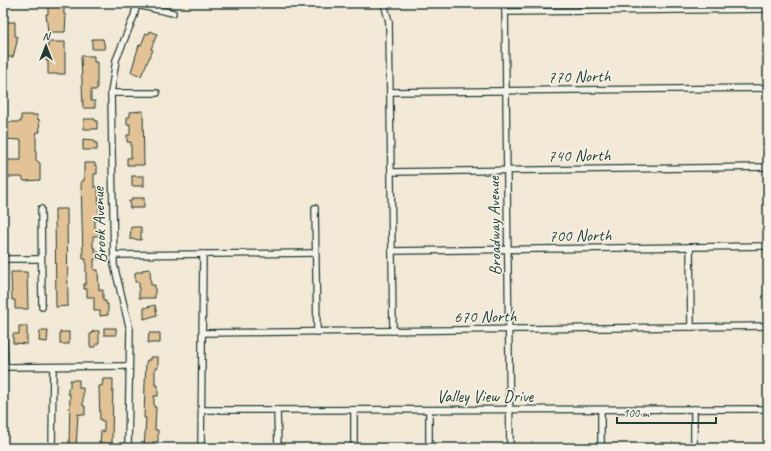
<svg xmlns="http://www.w3.org/2000/svg" width="771" height="451" viewBox="0 0 771 451" font-family="Caveat,sans-serif">
<style>
.building{fill:#e3c295;stroke:#1f3d34}
.lines{fill:none;stroke-linecap:round;stroke-linejoin:round}
.street-casing{stroke:#1f3d34;stroke-width:8}
.street{stroke:#f7f3e8;stroke-width:5.5}
.labels{text-anchor:middle;stroke-width:3;stroke-linejoin:round;paint-order:stroke}
.street-label{font-size:17px;fill:#1f3d34;stroke:#f7f3e8}
</style>
<rect width="100%" height="100%" fill="#f3e9d7"/>
<filter id="ink" filterUnits="userSpaceOnUse"><feTurbulence type="fractalNoise" baseFrequency=".025" numOctaves="2"/><feDisplacementMap in="SourceGraphic" scale="8" xChannelSelector="R" yChannelSelector="G"/><feConvolveMatrix kernelMatrix="1 2 1 2 8 2 1 2 1" color-interpolation-filters="sRGB"/></filter>
<g filter="url(#ink)">
<g class="building">
<path d="M48,3H64V15H66L65,32H48L46,14H48Z"/>
<path d="M3,22H15V36H17V42L13,57H3Z"/>
<path d="M150,31L157,34L151,49L153,50L141,76L131,72L139,45H141L146,33L149,34Z"/>
<path d="M92,39H103L105,49H92Z"/>
<path d="M48,42H65V74H48V61H46V56H48Z"/>
<path d="M81,56H94V62H97V90H91V101H95V108H83Z"/>
<path d="M143,111L144,165H127V158H131V142H127V135H130V124L127,125V117H130V112Z"/>
<path d="M21,115H37V119H39L40,132H37L36,136V160L40,163V180L24,181L22,177H3V160H21V140L3,139V122H21Z"/>
<path d="M84,119H95V121H97V129H84Z"/>
<path d="M83,139L94,140V143H97V150H83Z"/>
<path d="M84,163H95V166H97V174H94V187H98L99,217H95V229H99V236H93V248H95V252H99V259H94V270H98L99,290H103V301H106V304H108V315L100,316V311H94V297H87V289H84V284H86V259H83L81,181H84Z"/>
<rect x="132" y="176" width="12" height="10"/>
<path d="M132,198H144V208H130L129,201H132Z"/>
<path d="M55,209H67L68,306L56,307Z"/>
<path d="M131,227H141V240L130,239Z"/>
<path d="M150,269L151,285H155V298H139V282H135V274L136,272H142V270Z"/>
<path d="M11,272H27L28,309H15V300H12Z"/>
<path d="M155,305L157,315L144,319V308Z"/>
<path d="M19,326H27V344L13,343V334H19Z"/>
<rect x="104" y="328" width="12" height="7"/>
<path d="M40,331H48L47,342L39,341Z"/>
<path d="M93,331H99V344H96V347H90V334H92Z"/>
<rect x="60" y="332" width="9" height="12"/>
<path d="M149,333H160V343H148Z"/>
<path d="M150,357H158V368H155V385H158V396H154V407H156L155,430H158V442H153L152,448H144L146,418H144L145,384L146,363L147,360H150Z"/>
<path d="M103,379H113L112,444L100,443L101,431L104,432V421L100,420L99,386H102Z"/>
<path d="M70,380H79V388H83V406H85V415L78,414L76,448H69L70,394H68V388H70Z"/>
</g>
<g class="lines">
<defs>
<g id="street">
<path d="M384,3L389,22L393,331"/>
<path d="M505,3L510,448"/>
<path d="M137,5L173,13"/>
<path d="M505,12L768,9"/>
<path d="M390,92L768,88"/>
<path d="M111,93H157"/>
<path d="M391,172L768,167"/>
<path d="M315,208L317,332"/>
<path d="M41,209L42,307"/>
<path d="M690,247L691,327"/>
<path d="M392,251L768,246"/>
<path d="M114,255L315,253"/>
<path d="M3,259H41"/>
<path d="M3,325L5,367"/>
<path d="M203,333L768,326"/>
<path d="M3,367L129,366"/>
<path d="M694,409V448"/>
<path d="M202,410L768,409"/>
<path d="M277,410L278,448"/>
<path d="M429,410V448"/>
<path d="M601,410V448"/>
<path d="M52,448L53,367"/>
<path d="M128,448L130,330L114,265L111,93L116,60L134,16L137,3"/>
<path d="M201,448L203,254"/>
<path d="M354,448V410"/>
</g>
</defs>
<use href="#street" class="street-casing"/>
<use href="#street" class="street"/>
</g>
</g>
<g class="labels">
<g class="street-label">
<text transform="translate(579 76) rotate(-1)" y="6">770 North</text>
<text transform="translate(579 155) rotate(-1)" y="6">740 North</text>
<text transform="translate(99 225) rotate(-92)" y="6">Brook Avenue</text>
<text transform="translate(494 226) rotate(-91)" y="6">Broadway Avenue</text>
<text transform="translate(580 235) rotate(-1)" y="6">700 North</text>
<text transform="translate(485 316) rotate(-1)" y="6">670 North</text>
<text x="485" y="402">Valley View Drive</text>
</g>
</g>
<rect width="771" height="451" fill="none" stroke="#f7f3e8" stroke-width="16"/>
<rect x="8" y="8" width="755" height="435" fill="none" stroke="#1f3d34" stroke-width="1.5" filter="url(#ink)"/>
<g transform="translate(46 46)" stroke="#f7f3e8" stroke-width="3" paint-order="stroke">
<path d="M0-3L7 15L0 10L-7 15Z" fill="#1f3d34"/>
<text y="-6" font-size="11" font-weight="bold" text-anchor="middle" fill="#1f3d34">N</text>
</g>
<path d="M617 417v6h99v-6" fill="none" stroke="#1f3d34" stroke-width="2"/>
<text x="623" y="417" font-size="12" fill="#1f3d34" stroke="#f7f3e8" stroke-width="3" paint-order="stroke">100 m</text>
</svg>
